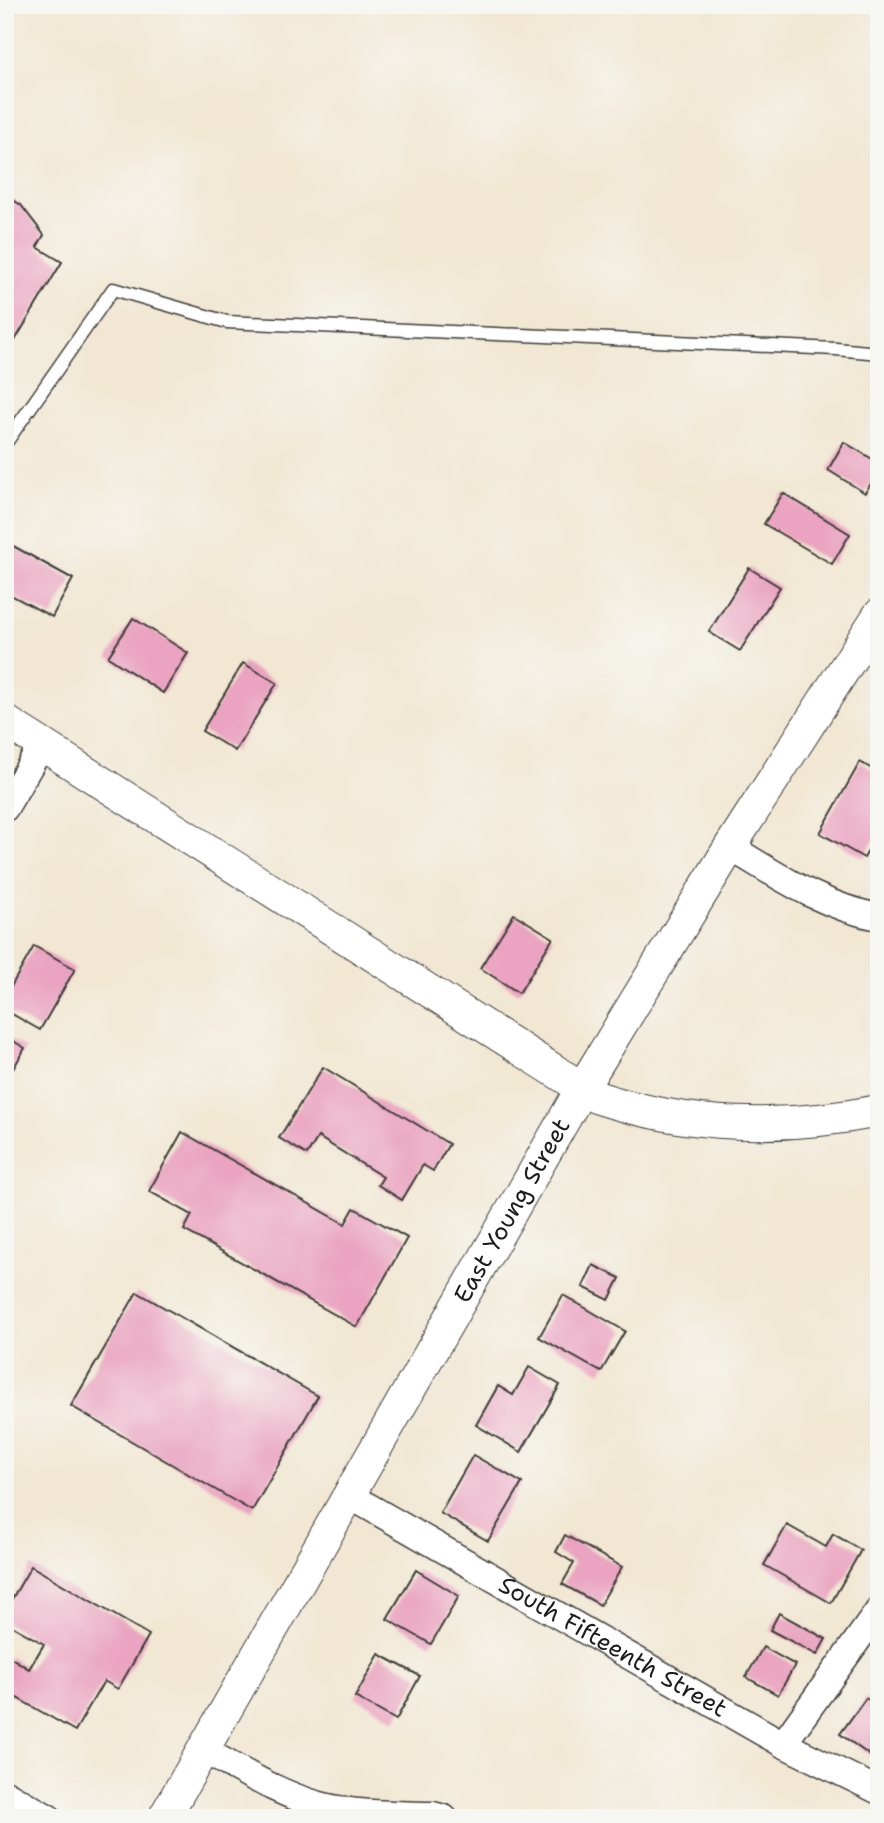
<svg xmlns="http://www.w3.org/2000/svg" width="884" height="1823" viewBox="0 0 884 1823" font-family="'Shantell Sans',sans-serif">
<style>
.building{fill:#eaa3c0}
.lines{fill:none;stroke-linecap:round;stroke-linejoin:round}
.service-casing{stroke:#3c3a37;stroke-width:15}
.minor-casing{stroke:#3c3a37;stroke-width:29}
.tertiary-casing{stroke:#3c3a37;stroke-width:34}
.service{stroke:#fff;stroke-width:12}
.minor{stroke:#fff;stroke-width:26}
.tertiary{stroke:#fff;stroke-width:32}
.labels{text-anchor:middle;stroke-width:6;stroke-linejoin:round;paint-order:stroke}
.street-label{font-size:24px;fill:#1c1c1c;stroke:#f6f6f2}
</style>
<rect width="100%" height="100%" fill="#f6f6f2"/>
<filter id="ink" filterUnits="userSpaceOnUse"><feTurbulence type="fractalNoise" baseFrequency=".0143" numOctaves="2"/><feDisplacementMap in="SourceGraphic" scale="14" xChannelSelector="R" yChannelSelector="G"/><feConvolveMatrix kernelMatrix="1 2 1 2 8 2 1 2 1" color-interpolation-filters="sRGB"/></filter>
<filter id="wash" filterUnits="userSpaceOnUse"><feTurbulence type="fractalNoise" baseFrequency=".00686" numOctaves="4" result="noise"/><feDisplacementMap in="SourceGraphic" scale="28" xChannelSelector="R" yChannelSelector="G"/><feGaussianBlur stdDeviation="1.57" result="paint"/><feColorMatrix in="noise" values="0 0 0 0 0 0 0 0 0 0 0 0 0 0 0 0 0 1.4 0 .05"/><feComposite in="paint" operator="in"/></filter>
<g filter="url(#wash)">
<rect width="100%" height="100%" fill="#f1e7d2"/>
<g id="blocks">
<g class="building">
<path d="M10,198L21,205L44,235L37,247L62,262L5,357V207Z"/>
<path d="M844,442L879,463V471L865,493L828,470Z"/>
<path d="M783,493L850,534L832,564L764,524Z"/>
<path d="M6,542L73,579L52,617L5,592Z"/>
<path d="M749,568L780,587L740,651L709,632Z"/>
<path d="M133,618L188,653L163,693L108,657Z"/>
<path d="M243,663L277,683L235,751L202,731Z"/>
<path d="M860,762L879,773V832L864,858L820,833Z"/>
<path d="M514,914L553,938L519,993L480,968Z"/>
<path d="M34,946L75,969L40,1030L5,1010V997Z"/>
<path d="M5,1036L25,1048L5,1083Z"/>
<path d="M323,1067L449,1144L433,1171L423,1165L402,1200L378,1185L383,1177L318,1137L307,1155L279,1138Z"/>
<path d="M182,1132L345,1224L354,1208L407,1238L357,1327L184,1230L192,1215L149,1191Z"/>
<path d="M593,1265L620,1278L609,1300L583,1287Z"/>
<path d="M137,1292L318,1396L252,1511L71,1406Z"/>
<path d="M563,1295L625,1331L601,1372L539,1337Z"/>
<path d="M529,1367L560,1385L521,1452L476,1425L498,1386L513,1395Z"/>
<path d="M473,1455L522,1483L488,1541L440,1513Z"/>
<path d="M787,1525L826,1547L833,1534L861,1550L831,1603L764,1565Z"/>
<path d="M565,1535L622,1567L600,1605L562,1584L574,1563L556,1552Z"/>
<path d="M31,1566L149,1635L118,1689L104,1681L75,1731L5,1691V1665L10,1657L29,1669L44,1644L5,1622V1611Z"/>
<path d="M416,1570L459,1596L431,1644L387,1619Z"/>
<path d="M779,1613L826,1639L817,1655L770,1630Z"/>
<path d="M763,1647L795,1665L778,1695L746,1677Z"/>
<path d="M379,1654L420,1676L396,1720L355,1697Z"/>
<path d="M866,1698L879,1707V1762L840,1734Z"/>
</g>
</g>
</g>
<g filter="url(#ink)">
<use href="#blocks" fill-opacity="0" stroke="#3c3a37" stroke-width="2"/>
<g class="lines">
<defs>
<path id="service" d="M5,444L113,289L227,322L836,349L879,353"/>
<g id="minor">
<path d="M5,808L42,745"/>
<path d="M730,847C778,876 823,907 879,917"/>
<path id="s1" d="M350,1496L783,1744L879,1791"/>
<path d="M783,1744L879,1610"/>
<path d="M203,1750C241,1770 278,1794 320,1805C357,1815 395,1814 433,1815L444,1818"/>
<path d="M5,1793L49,1818"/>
</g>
<g id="tertiary">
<path d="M5,721L596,1097C690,1128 782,1130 879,1111"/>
<path id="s2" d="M164,1818L581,1090L730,847L879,615"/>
</g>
</defs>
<use href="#service" class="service-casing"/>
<use href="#minor" class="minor-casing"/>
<use href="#tertiary" class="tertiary-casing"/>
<use href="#service" class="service"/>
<use href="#minor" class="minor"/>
<use href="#tertiary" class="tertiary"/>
</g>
</g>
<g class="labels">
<g class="street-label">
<text dy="8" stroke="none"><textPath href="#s2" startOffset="700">East Young Street</textPath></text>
<text dy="8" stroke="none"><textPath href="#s1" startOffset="303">South Fifteenth Street</textPath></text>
</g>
</g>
<rect width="884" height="1823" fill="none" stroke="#f6f6f2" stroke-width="28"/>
</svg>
